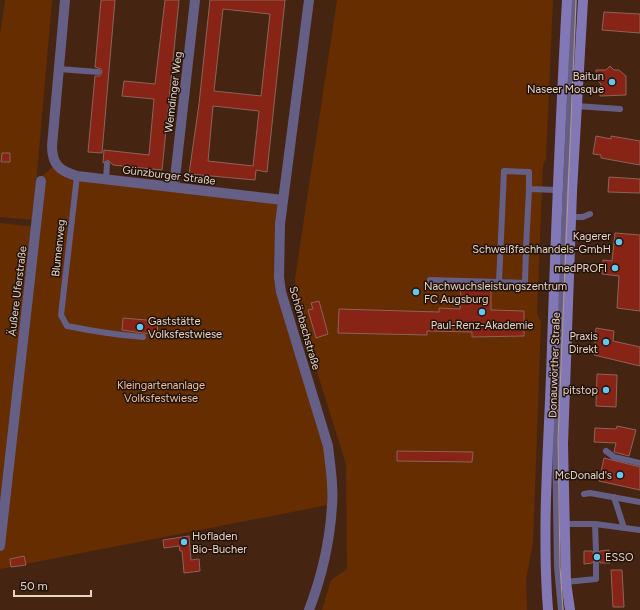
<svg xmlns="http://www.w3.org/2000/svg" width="640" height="610" viewBox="0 0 640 610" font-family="Figtree,sans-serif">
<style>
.green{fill:#652d00}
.building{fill:#872415;stroke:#8d635b;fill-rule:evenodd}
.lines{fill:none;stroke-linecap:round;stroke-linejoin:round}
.lane{stroke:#655e85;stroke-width:6}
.street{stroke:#655e85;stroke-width:10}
.secondary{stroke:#8378b6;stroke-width:10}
.tram{stroke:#b1988a;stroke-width:1}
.poi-dot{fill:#68c4f0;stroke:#21130a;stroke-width:1.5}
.labels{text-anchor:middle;stroke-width:3;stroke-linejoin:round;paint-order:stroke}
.poi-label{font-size:11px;fill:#e7d2c6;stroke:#21130a;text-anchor:end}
.street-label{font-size:11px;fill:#e7d2c6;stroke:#21130a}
.park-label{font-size:11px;fill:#efbfa4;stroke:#21130a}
</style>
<rect width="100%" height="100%" fill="#452512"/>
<g class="green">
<path d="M5,0H52L33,220L0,217V35Z"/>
<path d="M337,0H553L546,159L543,164L537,314L541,322L533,543L526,579L527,610H322L331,580L347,569L346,464L296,305L295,279Z"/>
<path d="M56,164L59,169L283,200L279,277L328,446L333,504L0,569V223L36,227L41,181L43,175Z"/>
</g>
<g class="building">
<path d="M101,0H115L102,153L88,152L95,76H100L102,73L101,69L95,67Z"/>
<path d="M165,0H179L162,170L113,165L108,160L103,163L104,150L149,155L154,99L122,96L124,81L155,84Z"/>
<path d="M210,0H285L267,172L256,170L255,180L189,174L199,104ZM223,9L270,14L261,96L214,91ZM213,106L259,111L253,166L208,161Z"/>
<path d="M604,12L640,14V33L602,30Z"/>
<path d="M610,66L614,70H619L626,76V95L600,96L601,84L597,80L596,70H606Z"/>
<path d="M596,136L611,139V136L640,141V165L601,158V155L593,154Z"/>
<path d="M2,153H10V162H1Z"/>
<path d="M609,177L640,179V193L608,192Z"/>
<path d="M615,233L640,235V311L617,308L619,276L602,274L603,260L612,261Z"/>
<path d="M461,286L491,287V310L524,311V336L472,337V332L427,331V335L338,333L339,309L439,312V308L460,309Z"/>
<path d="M319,301L328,334L316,338L308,310L313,309L311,303Z"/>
<path d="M123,318L158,321L157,335L122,330Z"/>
<path d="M596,328L614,331L613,341L640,347V366L594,355Z"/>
<path d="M597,374L617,375L616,407L596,406Z"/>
<path d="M617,426L636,430L629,456L614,452L616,443L594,442L595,428L616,429Z"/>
<path d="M397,451L473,452L472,462L397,461Z"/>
<path d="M604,458L640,467V490L599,481Z"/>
<path d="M189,536L191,560L199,559L200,571L184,573L182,551H180L179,546L164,548L163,540Z"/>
<path d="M609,550L610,563H600L599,559H596L592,563L584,564V551H592L594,555H597L600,551Z"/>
<path d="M24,556L26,565L11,567L10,559Z"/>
<path d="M611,570H622L624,607H613Z"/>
</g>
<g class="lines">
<g class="lane">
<path d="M59,69L98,72"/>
<path d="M576,106L620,109"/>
<path d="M77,176L61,315L67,326C92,331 117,335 143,337"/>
<path d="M106,179L107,164"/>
<path d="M571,217H583L590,214"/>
<path d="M526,248L529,189"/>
<path d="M555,250L526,248L525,283L499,282L504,171L529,172V189L557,190"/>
<path d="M430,280L499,282"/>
<path d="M606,451L614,457L640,463"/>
<path d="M584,494L590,493L640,502"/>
<path d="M614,497L624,528"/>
<path d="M564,524H595L596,551"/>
<path d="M595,524L640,530"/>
<path d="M566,582L596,579V563"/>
<path d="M561,610L557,567L555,439L574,0"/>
</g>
<g class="street">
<path d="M65,0L52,146C52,165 60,171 77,176L283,200"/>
<path d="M309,0L280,224L279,277L281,292L328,446C330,465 334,486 332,505C330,541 322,576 309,610"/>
<path d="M174,187L195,0"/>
<path d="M0,546L41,181"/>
</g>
<g class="secondary">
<path d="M548,610C542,533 548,454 551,377C555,251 560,126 567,0"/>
<path d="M570,610L566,582L563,444L572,191L583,0"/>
</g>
<path class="tram" d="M563,610L560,567L558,439L576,0"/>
</g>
<g class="poi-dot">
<circle cx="612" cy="82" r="4"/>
<circle cx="619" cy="242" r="4"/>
<circle cx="615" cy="268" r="4"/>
<circle cx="416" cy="292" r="4"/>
<circle cx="482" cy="312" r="4"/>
<circle cx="140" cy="327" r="4"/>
<circle cx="606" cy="342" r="4"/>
<circle cx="606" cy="390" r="4"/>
<circle cx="620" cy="475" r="4"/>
<circle cx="184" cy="542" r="4"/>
<circle cx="597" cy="557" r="4"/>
</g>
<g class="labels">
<g class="poi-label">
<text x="604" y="80">Baitun<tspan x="604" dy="13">Naseer Mosque</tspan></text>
<text x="611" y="240">Kagerer<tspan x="611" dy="13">Schweißfachhandels-GmbH</tspan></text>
<text x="607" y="272">medPROFI</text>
<text x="424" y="290" text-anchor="start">Nachwuchsleistungszentrum<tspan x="424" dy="13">FC Augsburg</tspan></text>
<text x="148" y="325" text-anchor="start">Gaststätte<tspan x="148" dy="13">Volksfestwiese</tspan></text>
<text x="482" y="329" text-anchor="middle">Paul-Renz-Akademie</text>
<text x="598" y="340">Praxis<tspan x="598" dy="13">Direkt</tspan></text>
<text x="598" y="394">pitstop</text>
<text x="612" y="479">McDonald's</text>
<text x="192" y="540" text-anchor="start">Hofladen<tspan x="192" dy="13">Bio-Bucher</tspan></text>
<text x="605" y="561" text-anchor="start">ESSO</text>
</g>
<g class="street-label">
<text transform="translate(173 92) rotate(-83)" y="4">Wemdinger Weg</text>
<text transform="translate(169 175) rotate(7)" y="4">Günzburger Straße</text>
<text transform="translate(58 248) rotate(-84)" y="4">Blumenweg</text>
<text transform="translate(17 291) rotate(-83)" y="4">Äußere Uferstraße</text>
<text transform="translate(305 328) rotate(74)" y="4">Schönbachstraße</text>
<text transform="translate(554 365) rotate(-88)" y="4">Donauwörther Straße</text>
</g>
<g class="park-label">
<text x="161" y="389">Kleingartenanlage<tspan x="161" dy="13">Volksfestwiese</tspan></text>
</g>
</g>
<path d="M14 590v6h77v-6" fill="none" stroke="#e7d2c6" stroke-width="2"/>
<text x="20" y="590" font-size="12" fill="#e7d2c6" stroke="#21130a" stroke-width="3" paint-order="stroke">50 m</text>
</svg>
